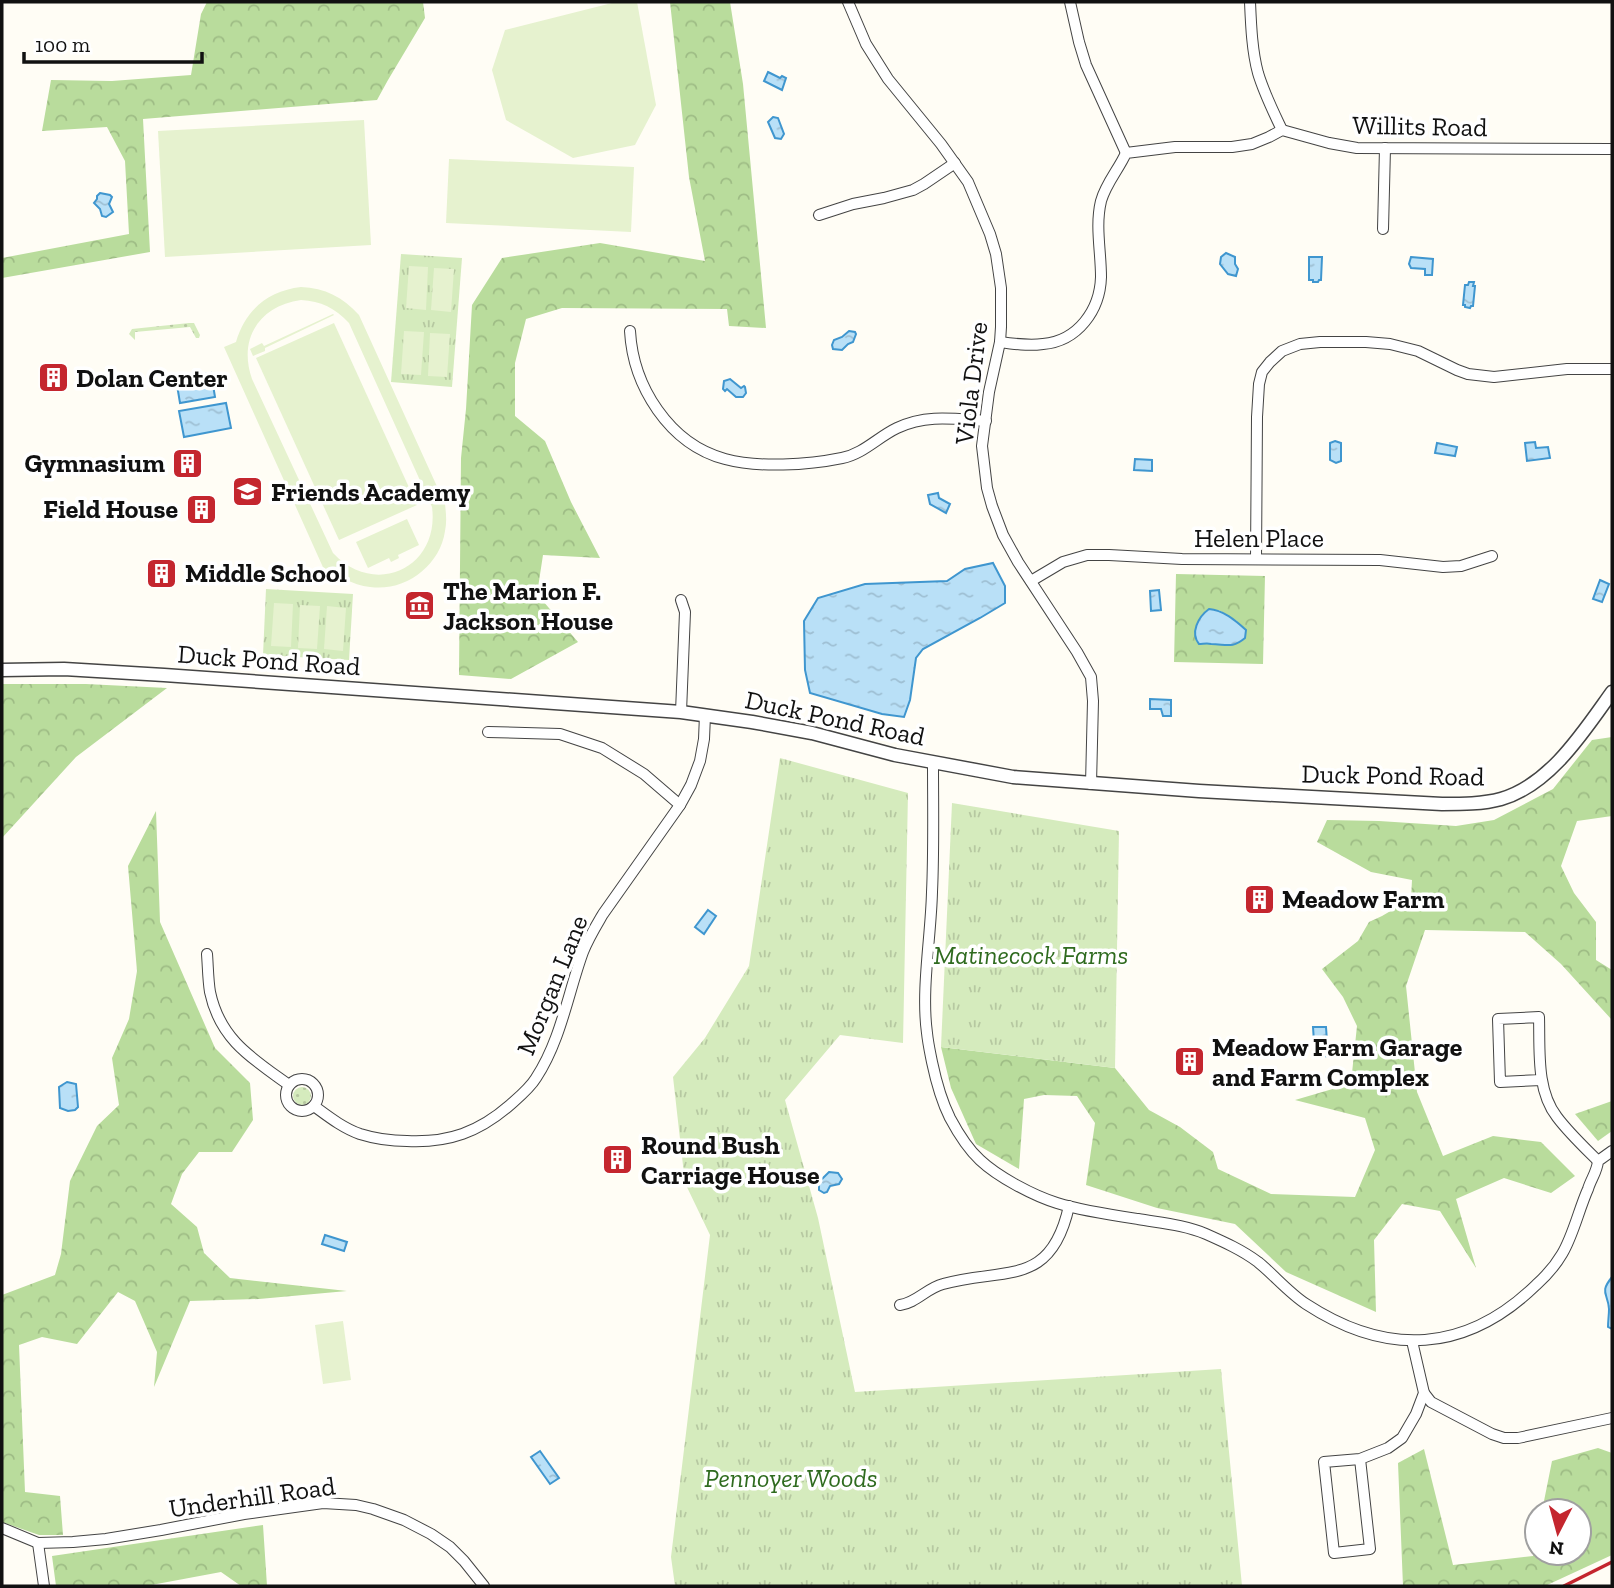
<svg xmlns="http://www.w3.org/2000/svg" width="1614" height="1588" viewBox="0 0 1614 1588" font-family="'Zilla Slab',serif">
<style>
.grass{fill:url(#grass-dots)}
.forest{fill:url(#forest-crowns);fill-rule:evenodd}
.park{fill:url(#park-tufts)}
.pitch{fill:#e6f2cf;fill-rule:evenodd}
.water{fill:url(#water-ripples);stroke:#3f96cf;stroke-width:2}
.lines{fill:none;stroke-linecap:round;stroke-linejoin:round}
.minor-casing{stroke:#444;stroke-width:12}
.tertiary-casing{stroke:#444;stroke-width:15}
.minor{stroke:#fff;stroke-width:10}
.tertiary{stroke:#fff;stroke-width:12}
.rail{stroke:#c4262e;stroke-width:3.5}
.labels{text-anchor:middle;stroke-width:7;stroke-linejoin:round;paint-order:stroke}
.street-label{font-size:26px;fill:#111;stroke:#fff}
.poi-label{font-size:26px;font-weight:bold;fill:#111;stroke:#fff;text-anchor:start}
.park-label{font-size:26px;font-style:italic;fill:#2f6b1f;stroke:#fff}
</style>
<defs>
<pattern id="grass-dots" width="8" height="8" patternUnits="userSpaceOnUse" patternTransform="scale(1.75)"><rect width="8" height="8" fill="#d5ebbd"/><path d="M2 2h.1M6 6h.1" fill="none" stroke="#b6c8a1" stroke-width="1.8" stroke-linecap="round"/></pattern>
<pattern id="forest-crowns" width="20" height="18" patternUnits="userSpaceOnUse" patternTransform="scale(1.75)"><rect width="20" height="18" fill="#b9dc9c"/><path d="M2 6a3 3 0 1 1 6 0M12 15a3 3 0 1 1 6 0" fill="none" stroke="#9ebc85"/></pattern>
<pattern id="park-tufts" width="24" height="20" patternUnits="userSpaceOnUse" patternTransform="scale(1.75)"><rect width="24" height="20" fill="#d5ebbd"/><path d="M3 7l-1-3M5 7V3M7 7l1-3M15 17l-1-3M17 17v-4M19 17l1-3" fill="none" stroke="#b6c8a1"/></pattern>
<pattern id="water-ripples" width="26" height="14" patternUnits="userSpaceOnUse" patternTransform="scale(1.75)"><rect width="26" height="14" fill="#b9e0f7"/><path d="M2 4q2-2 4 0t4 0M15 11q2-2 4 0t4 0" fill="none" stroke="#9ebfd3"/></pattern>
</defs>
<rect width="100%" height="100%" fill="#fffdf5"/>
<g class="grass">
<path d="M189,323H194L200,335L199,338H196L190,327L135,332V340L129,334L132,329Z"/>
<circle cx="302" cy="1096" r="9"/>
</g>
<g class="forest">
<path d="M207,2H423L425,18L388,80L377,100L143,119L150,252L2,278V258L129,234L125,161L107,127L42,131L51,80L112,81L191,75L201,14Z"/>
<path d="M670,2H730L743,84L766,328L729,326L727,309L562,308L526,319L515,363V416L545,441L571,502L600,558L543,555L537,594L578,642L511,679L459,675L461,458L466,409L472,305L502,258L600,243L705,261L689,177Z"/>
<path d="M1176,574L1265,576L1263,664L1174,662ZM1219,610L1237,621L1245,638C1230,651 1221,641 1204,644L1195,629L1200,621Z"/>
<path d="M2,684H86L167,688L76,757L2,838Z"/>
<path d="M1612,737V816L1577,821L1561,866L1574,893L1596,922V960L1612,970V1020L1561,964L1525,932L1425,930L1406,986L1417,1092L1443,1156L1493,1136L1541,1142L1575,1176L1551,1193L1504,1178L1456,1199L1476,1268L1440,1211L1402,1204L1374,1240L1376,1312L1286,1272L1235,1224L1157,1208L1086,1185L1095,1123L1077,1096L1044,1095L1024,1099L1019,1169L976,1144L951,1088L941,1047L1115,1068L1149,1110L1180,1127L1213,1152L1218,1169L1271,1194L1355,1197L1375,1150L1365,1118L1295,1100L1336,1088L1352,1073L1357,1026L1343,997L1322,969L1358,941L1369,922L1382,916L1411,899L1412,880L1371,872L1317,842L1327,820L1379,821L1456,826L1494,820L1553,789L1592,740Z"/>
<path d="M156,811L160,922L215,1048L250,1083L253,1120L232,1152H199L182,1174L171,1204L197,1227L204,1253L230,1278L347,1291L259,1299L190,1301L154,1387L157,1352L135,1301L118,1292L77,1344L42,1337L19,1345L25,1492L60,1496L63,1535H39L2,1522V1295L55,1275L61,1254L70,1181L97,1126L119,1105L112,1058L129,1019L137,971L128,866Z"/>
<path d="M1612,1101V1131L1598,1141L1575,1114Z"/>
<path d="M1598,1448L1612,1453V1555L1545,1586H1403L1398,1463L1424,1449L1453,1565L1533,1556L1537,1537V1553H1579V1511H1542L1552,1461Z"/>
<path d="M263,1525L267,1586H241L221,1572L146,1586H56L52,1556Z"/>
</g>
<g class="park">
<path d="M401,254L462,258L452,387L391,382Z"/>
<path d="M266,589L353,594L349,660L263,655Z"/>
<path d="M780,758L908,793L903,1043L840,1035L785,1100L818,1218L855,1392L1221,1369L1242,1586H675L671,1557L710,1235L685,1183L673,1077L705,1038L749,966Z"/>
<path d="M952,803L1119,831L1115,1068L941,1047Z"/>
</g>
<g class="pitch">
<path d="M616,2H637L656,105L635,145L573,158L506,120L492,70L505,30Z"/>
<path d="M364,120L371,245L165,257L158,131Z"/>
<path d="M449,159L634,167L631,232L446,223Z"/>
<path d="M409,266L428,267L426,310L406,308Z"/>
<path d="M434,268L454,269L451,312L431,310Z"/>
<path d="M301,287C325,288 343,297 359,315L445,504C446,513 447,522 445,531C440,566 405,592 370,587C361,586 353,583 344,579L331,585L224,347L236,342C245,310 268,291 301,287ZM301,300C321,301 335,308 349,323L432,507C440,568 375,598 333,553L252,379C238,339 259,306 301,300Z"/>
<path d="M333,314L334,315L265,348V351L253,356L250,349L262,343L264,346Z"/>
<path d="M334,323L417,505L339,540L256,358Z"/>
<path d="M404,331L424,332L421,375L401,374Z"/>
<path d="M430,333L450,334L447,377L428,376Z"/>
<path d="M407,519L419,545L398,555L399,558L391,562L389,558L368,568L356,542Z"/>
<path d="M274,603L293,604L291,647L271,646Z"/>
<path d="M300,605L320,606L317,649L298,648Z"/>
<path d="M327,606L346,608L343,651L324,649Z"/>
<path d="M343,1321L351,1380L323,1384L315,1325Z"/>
</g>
<g class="water">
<path d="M768,72L780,78L782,76L786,78L782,90L764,81Z"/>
<path d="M773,117L778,118L784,134L781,139L775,138L768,122Z"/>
<path d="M100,193L110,195L112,197L109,204L113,212L106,217L102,216L100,209L94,203L97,199V196Z"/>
<path d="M1226,253L1235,257V264L1238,269L1236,276L1228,274L1220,264L1221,257Z"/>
<path d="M1309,257H1322L1321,280H1319L1318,282H1313V280H1309Z"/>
<path d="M1411,257L1433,259L1432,275H1425V269L1411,268L1409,264Z"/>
<path d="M1469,282H1474L1473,286H1475L1473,306H1471L1470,308L1465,307V305H1463L1465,285H1468Z"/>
<path d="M849,331L855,332L856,334L853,342L848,344L842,350L833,349L832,345L834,340L842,337Z"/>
<path d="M211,373L215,397L180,403L176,379Z"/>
<path d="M730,379L741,388L744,386L745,387L746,393L743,397H736L727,389L725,391L723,389L724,381Z"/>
<path d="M226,403L231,428L184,437L179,411Z"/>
<path d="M1335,441L1341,443V461L1336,463L1330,460V443Z"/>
<path d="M1535,442L1536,448L1548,447L1550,458L1527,461L1525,443Z"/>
<path d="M1437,443L1457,447L1455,456L1435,453Z"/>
<path d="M1135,459L1152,460V471L1134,470Z"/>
<path d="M938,493L939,498L950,504L946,513L930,504L928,495Z"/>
<path d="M993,563L1005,586V603L980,618L923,649L916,658L910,700L904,717L882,714L810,693L805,670L804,621L818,598L865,584L947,581L965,569Z"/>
<path d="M1600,580L1609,584L1602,602L1593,599Z"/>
<path d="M1159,590L1161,610L1151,611L1150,591Z"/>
<path d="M1209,609C1223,610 1235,620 1246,630L1245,638C1232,649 1226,644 1211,644C1207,643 1203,644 1199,644C1190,633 1198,617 1209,609Z"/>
<path d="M1150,699L1171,700V716H1163L1161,709H1150Z"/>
<path d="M708,910L716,916L704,934L695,927Z"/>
<path d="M1313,1027H1326L1328,1056L1315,1057Z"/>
<path d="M67,1082L76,1084L78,1107L75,1110L68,1111L60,1108L59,1087Z"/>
<path d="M829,1172L838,1173L842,1179L839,1184L830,1186L827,1192L824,1193L819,1190V1182Z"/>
<path d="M325,1235L347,1242L344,1251L322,1244Z"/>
<path d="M1612,1277V1329L1608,1327C1608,1321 1609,1315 1609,1309C1608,1293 1599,1293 1612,1277Z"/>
<path d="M540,1451L559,1478L550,1484L531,1457Z"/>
</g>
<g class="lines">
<defs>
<g id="minor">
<path d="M848,2L866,44L888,79L941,144L968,182L990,234L996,254L1001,288V327L1000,342L989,392L982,446L987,488L992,506L1003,535L1018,562L1077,652L1091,677L1093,701L1091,784"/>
<path d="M1070,2L1079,42L1086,65L1126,153"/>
<path d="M1250,2C1251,25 1252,51 1258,73C1264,93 1273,111 1282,130"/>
<path d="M819,215L853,204L884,198L913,190L924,184L955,163"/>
<path d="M1383,229L1385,148"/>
<path d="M630,331C633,386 669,444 725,459C758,468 808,465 842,458C863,454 878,437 897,428C927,414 954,419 986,421"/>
<path d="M1000,342C1014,344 1028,346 1043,344C1078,341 1100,310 1101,277C1101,251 1095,226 1101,201C1106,183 1119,169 1126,153L1175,147H1232L1252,144L1269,137L1282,130L1329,143L1357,148L1612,149"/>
<path d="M1256,559L1257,417L1259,384L1262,372L1270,362L1282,351L1300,344L1320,342H1366L1390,344L1418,351L1457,370L1468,374L1494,377L1567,369H1612"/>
<path d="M1031,581L1063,562L1087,555H1109L1182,559L1380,560L1443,567L1461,566L1492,556"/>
<path d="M681,600L685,612L681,712"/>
<path d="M488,732L560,734L602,748L644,774L680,805"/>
<path d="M933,763C933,806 934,849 932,892C931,936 921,990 927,1033C928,1043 930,1052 932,1062C936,1081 941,1100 950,1118C958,1133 968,1149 980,1160C998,1177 1034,1196 1057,1203C1083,1211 1111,1215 1138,1219C1161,1223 1185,1225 1206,1234C1224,1242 1242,1250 1258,1262C1274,1275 1289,1293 1306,1304C1387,1357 1466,1353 1536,1285C1546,1276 1555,1266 1562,1254C1573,1236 1579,1209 1588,1189C1591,1179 1597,1172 1598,1161L1612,1151"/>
<path d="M207,954C208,967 208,980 210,992C220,1040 253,1059 289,1085"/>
<circle cx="302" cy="1095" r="16"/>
<path d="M1541,1080L1500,1082L1498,1019L1539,1017C1540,1050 1536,1090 1557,1117C1569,1133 1584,1147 1598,1161"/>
<path d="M314,1106C329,1117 343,1128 360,1134C376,1139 391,1141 407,1141C449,1143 479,1132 510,1105C519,1097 530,1088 536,1078C561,1040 568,993 583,952C588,939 596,926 603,914L680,805L691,785L700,761L704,739L705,715"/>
<path d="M900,1305C916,1303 927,1288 943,1284C1005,1267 1051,1288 1069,1206"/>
<path d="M1424,1393L1431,1402L1492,1434L1504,1438H1518L1612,1418"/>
<path d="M1360,1459L1370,1549L1334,1553L1324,1462L1360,1459L1388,1448L1402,1438L1416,1414L1424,1393L1412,1341"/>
<path d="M2,1528L38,1543L73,1542L106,1539L161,1530L244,1514L323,1503L356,1505L373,1509L404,1520L431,1534L450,1547L464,1561L484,1586"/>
<path d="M38,1543L44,1586"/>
</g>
<path id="tertiary" d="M2,670L64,669L164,675L681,712L752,722L812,733L895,755L1013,777L1199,791L1442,804C1462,804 1483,804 1501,799C1550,785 1584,731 1612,692"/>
</defs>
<use href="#minor" class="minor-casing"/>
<use href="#tertiary" class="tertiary-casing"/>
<use href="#minor" class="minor"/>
<use href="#tertiary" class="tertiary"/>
<path class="rail" d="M1564,1586L1612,1562"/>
</g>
<defs>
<symbol id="building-square" viewBox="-11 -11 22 22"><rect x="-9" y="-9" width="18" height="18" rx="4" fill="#c4262e" stroke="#fff"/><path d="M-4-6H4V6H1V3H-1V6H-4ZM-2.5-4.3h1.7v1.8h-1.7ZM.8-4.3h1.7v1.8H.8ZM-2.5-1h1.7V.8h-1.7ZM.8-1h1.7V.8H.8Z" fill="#fff"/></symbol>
<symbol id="school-square" viewBox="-11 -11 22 22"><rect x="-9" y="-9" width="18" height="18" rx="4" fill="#c4262e" stroke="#fff"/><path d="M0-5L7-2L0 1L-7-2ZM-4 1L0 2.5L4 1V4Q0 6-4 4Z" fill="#fff"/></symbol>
<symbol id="museum-square" viewBox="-11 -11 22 22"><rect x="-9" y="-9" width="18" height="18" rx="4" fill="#c4262e" stroke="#fff"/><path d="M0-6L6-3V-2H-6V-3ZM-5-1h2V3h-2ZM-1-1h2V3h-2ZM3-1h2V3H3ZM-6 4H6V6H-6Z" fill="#fff"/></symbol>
</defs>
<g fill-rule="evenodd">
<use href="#building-square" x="36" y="360" width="35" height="35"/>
<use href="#building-square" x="170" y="446" width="35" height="35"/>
<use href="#school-square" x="230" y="474" width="35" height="35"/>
<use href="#building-square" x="184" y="492" width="35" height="35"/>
<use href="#building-square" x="144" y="556" width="35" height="35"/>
<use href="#museum-square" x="402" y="588" width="35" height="35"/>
<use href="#building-square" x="1242" y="882" width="35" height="35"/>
<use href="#building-square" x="1172" y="1044" width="35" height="35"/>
<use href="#building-square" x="600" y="1142" width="35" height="35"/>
</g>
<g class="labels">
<g class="street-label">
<text transform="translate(1420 126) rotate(1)" y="9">Willits Road</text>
<text transform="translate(971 383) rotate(-83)" y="9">Viola Drive</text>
<text x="1259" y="547">Helen Place</text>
<text transform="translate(269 660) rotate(4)" y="9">Duck Pond Road</text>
<text transform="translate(835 718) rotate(12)" y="9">Duck Pond Road</text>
<text transform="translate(1393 775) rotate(1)" y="9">Duck Pond Road</text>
<text transform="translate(552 985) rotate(-68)" y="9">Morgan Lane</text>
<text transform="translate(252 1497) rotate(-8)" y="9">Underhill Road</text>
</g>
<g class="poi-label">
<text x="76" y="387">Dolan Center</text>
<text x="165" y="472" text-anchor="end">Gymnasium</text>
<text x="271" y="501">Friends Academy</text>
<text x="178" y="518" text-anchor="end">Field House</text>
<text x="185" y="582">Middle School</text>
<text x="443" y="600">The Marion F.<tspan x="443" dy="30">Jackson House</tspan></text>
<text x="1282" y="908">Meadow Farm</text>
<text x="1212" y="1056">Meadow Farm Garage<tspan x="1212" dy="30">and Farm Complex</tspan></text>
<text x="641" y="1154">Round Bush<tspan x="641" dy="30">Carriage House</tspan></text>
</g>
<g class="park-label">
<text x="1031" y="964">Matinecock Farms</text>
<text x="791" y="1487">Pennoyer Woods</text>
</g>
</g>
<rect width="1614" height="1588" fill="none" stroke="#111111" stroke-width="7"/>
<g transform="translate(1558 1532) rotate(186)"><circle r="33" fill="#ffffff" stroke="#a0a0a0" stroke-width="2"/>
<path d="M0-5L12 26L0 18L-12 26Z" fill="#c4262e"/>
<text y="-10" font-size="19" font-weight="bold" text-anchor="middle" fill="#111111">N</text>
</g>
<path d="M24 52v10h178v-10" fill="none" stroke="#111111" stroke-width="3.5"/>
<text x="35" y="52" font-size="21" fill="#111111" stroke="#ffffff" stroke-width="5" paint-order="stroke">100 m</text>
</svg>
